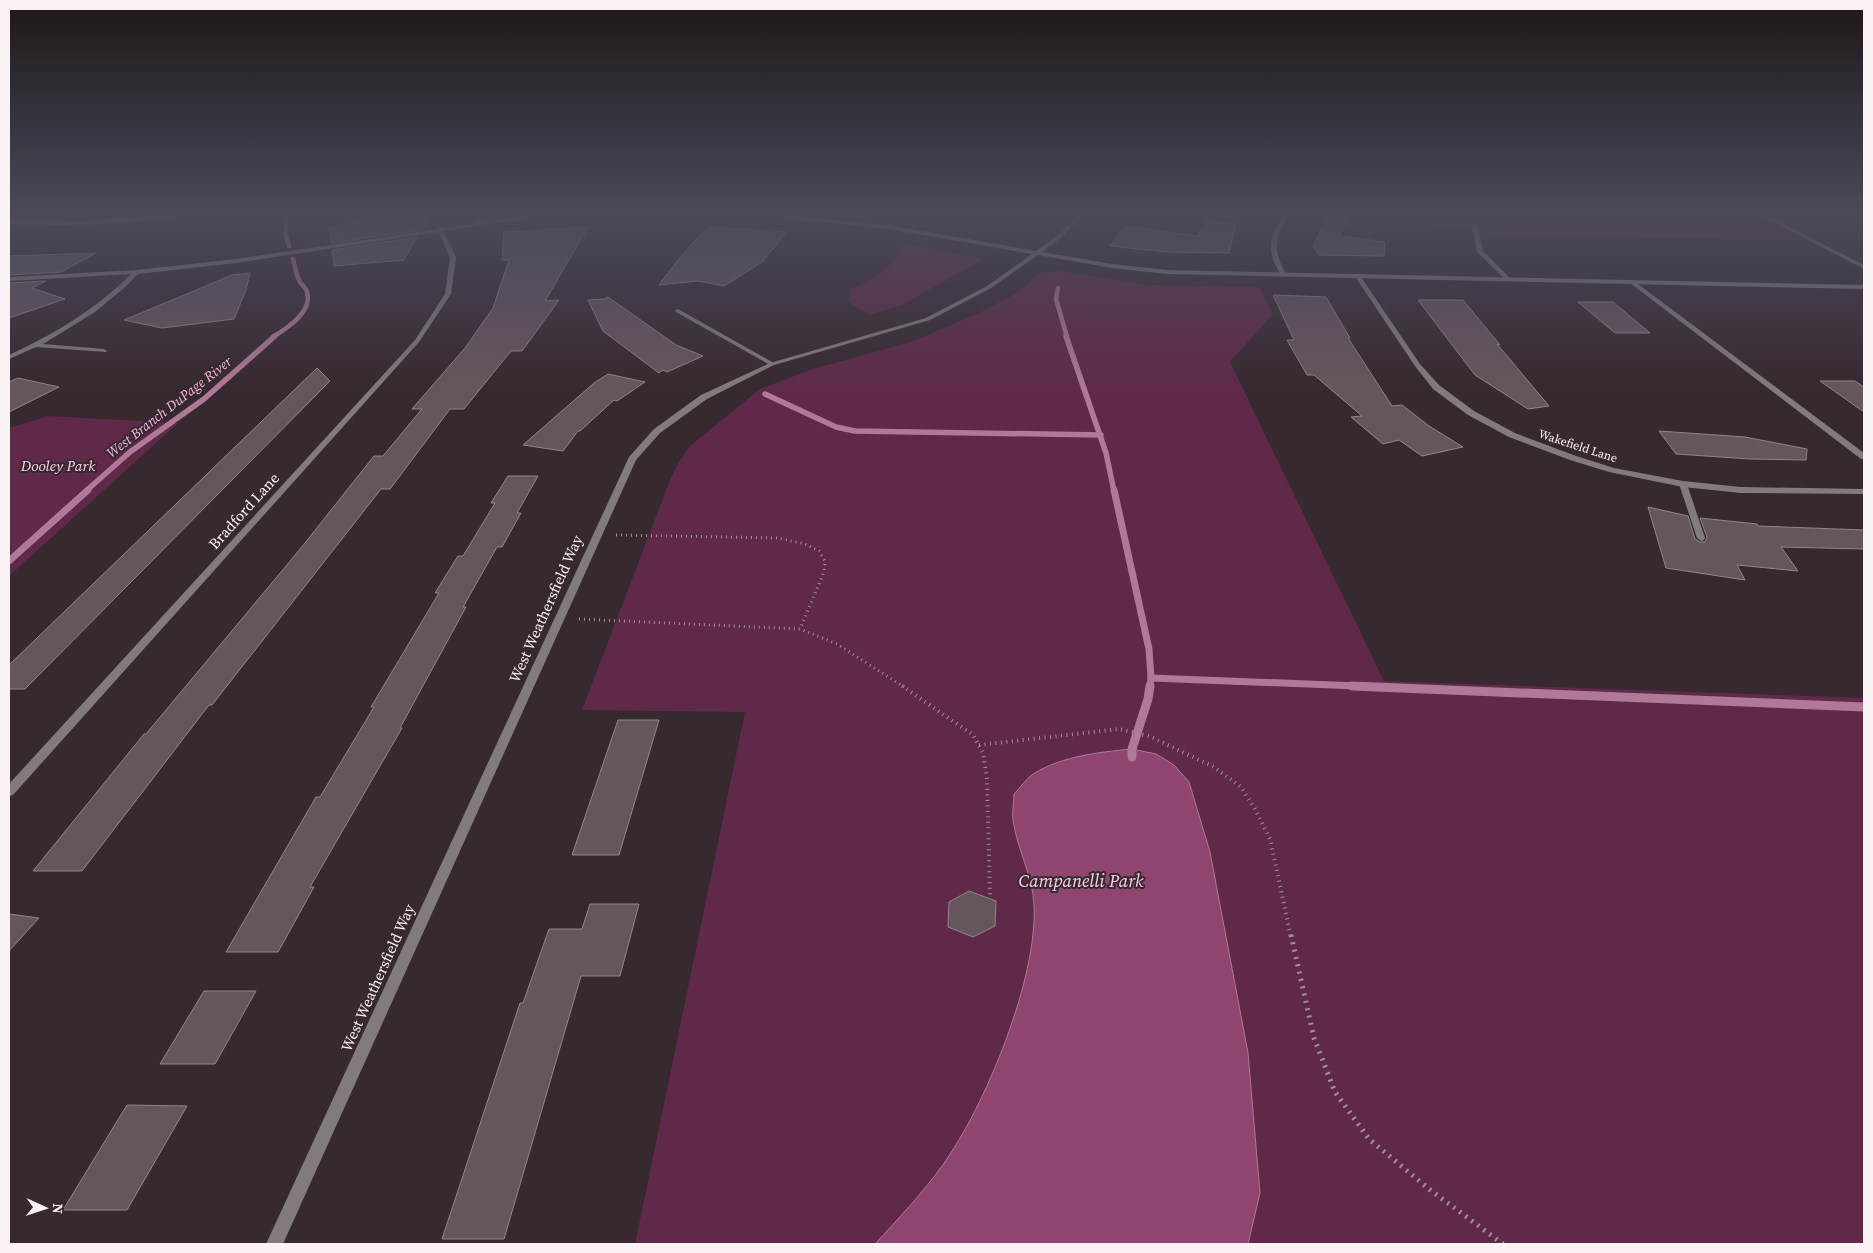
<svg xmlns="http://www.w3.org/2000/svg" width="1873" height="1253" viewBox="0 0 1873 1253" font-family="'Source Serif 4',serif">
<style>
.green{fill:#602949}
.water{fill:#904570;stroke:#b07998}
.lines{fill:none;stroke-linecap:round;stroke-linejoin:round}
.stream-far3{stroke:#b07998;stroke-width:4.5}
.stream-far2{stroke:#b07998;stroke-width:5.5}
.stream-far1{stroke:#b07998;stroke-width:7}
.stream{stroke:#b07998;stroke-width:9}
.building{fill:#65565e;stroke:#94848c}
.path-far2{stroke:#9d9298;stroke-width:3;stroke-dasharray:1 4;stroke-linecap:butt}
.path-far1{stroke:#9d9298;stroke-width:4;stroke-dasharray:1 4.5;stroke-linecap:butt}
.path{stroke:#9d9298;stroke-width:5;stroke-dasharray:2 5.5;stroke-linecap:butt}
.service{fill:#827b7e;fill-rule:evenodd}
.minor{fill:#827b7e;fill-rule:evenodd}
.tertiary{fill:#827b7e;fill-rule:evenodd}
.labels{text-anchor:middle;stroke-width:4;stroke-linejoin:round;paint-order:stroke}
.far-street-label{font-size:12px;fill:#fbf2f6;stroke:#362930}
.far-water-label{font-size:14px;font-style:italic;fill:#f8b7d9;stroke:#362930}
.park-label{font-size:15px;font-style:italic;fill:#fed1e8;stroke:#362930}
.street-label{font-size:15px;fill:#fbf2f6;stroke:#362930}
.near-park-label{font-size:18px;font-style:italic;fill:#fed1e8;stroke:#362930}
</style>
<rect width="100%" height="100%" fill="#362930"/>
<g class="green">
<path d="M1396,216H1746L1792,240L1505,235L1397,221Z"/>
<path d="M907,244L983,259L902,305L870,315L848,302L850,290C866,281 894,270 898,251Z"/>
<path d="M1060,271L1150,285L1259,287L1273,314L1230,362L1384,681L1864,698V1244H635L745,712L582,710L670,480L679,462L690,446L760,389L813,369L911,342L979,313L1017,293L1040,273Z"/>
<path d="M48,416L178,423L9,576V428Z"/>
</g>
<path class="water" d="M1132,749L1156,754L1174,765L1189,782L1210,852L1248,1053L1260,1193L1248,1244H875C898,1219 922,1194 942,1166C985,1107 1038,978 1034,905C1033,876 1017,849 1013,820C1012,812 1014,802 1014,794C1020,788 1026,779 1033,774C1062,756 1100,752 1132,749Z"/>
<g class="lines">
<g class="stream-far3">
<path d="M286,216V236L289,246"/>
<path d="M9,222L84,223L174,216"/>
<path d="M1058,288L1056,299L1067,337"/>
<path d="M273,337C287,328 313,312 307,292C306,288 302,285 300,282C296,275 295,266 293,259"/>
</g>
<g class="stream-far2">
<path d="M1066,336L1106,453L1114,491"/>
<path d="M765,394L836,427L855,431L1101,435"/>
<path d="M86,491L130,452L204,399L275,336"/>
</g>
<g class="stream-far1">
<path d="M1114,490L1149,649L1151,678L1150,687"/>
<path d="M9,561L88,490"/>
<path d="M1151,678L1383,687"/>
</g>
<g class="stream">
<path d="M1352,686L1864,707"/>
<path d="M1132,757V749L1148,699L1150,686"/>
</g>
</g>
<g class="building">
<path d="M389,216H430L422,230L331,243L329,227Z"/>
<path d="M1328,216H1349L1340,236L1385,242L1384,256L1319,255L1313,246Z"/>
<path d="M1207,221L1236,224L1229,253L1166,252L1110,246L1125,226L1198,236L1201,229H1204Z"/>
<path d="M588,227L545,301L559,300L522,351H511L464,409H450L390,489H381L212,705H209L82,871H33L144,734H146L301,548L374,456H383L422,409H412L465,348L493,308L509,260H502L504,232Z"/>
<path d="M708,227L743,229L787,232L762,262L724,286L698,281L659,285L681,256Z"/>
<path d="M417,237L404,260L334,266L332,250Z"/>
<path d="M96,253L61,272L9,275V256Z"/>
<path d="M250,273L246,290L234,319L162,328L124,320L232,275Z"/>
<path d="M46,281L32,288L65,299L9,318V283Z"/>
<path d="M1273,295L1326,297L1350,338H1348L1392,406L1402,405L1429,426L1463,447L1422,456L1399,440L1383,444L1351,417L1362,416L1314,375H1307L1287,340H1294Z"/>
<path d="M608,297L676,345L703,356L667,372L663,370L659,373L603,331L588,300L604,299Z"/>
<path d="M1418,300H1463L1500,345L1497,344L1549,406L1528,409L1475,375Z"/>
<path d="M1578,302H1613L1650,333H1615Z"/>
<path d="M317,368L330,381L25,689H9V665Z"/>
<path d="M608,374L645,382L617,401L614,400L580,431H578L563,451L523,445L594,383Z"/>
<path d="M18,378L59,387L9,412V382Z"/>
<path d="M1820,381H1855L1864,387V412Z"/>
<path d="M1659,431L1745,437L1807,449L1806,460L1750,459L1676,454Z"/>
<path d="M508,476H538L517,513H521L502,547H497L463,607H466L400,728H402L310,887H314L278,952H226L316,797H320L374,707H371L439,593H435L458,556H463L495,503H491Z"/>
<path d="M1648,507L1688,516L1695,539L1700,542H1705L1707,537L1700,518L1757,524L1758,526L1864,530V549L1781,547L1798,571L1737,565L1745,580L1666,568Z"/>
<path d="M618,720H659L619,855H572Z"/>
<path d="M969,891L996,901L995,926L973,937L948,927L949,902Z"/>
<path d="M590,904H639L620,976H581L504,1239H442L520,1003H523L549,929H582Z"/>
<path d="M9,914L39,918L9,951Z"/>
<path d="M204,991H256L215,1064H160Z"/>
<path d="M127,1105L187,1106L127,1210H63Z"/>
</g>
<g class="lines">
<g class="path-far2">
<path d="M616,535L777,538L805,544L819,551L825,561L824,572L800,629"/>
<path d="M579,619L800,629L837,644L904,687"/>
</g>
<g class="path-far1">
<path d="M902,686L973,735L983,753L987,779L990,895"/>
<path d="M979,745L1119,729L1149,736L1214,767L1241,787L1255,809L1270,839L1291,937"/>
</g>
<path class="path" d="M1291,935L1314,1038L1335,1092L1369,1139L1429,1189L1503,1244"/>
<g class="service">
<path d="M489,216H495L478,224L473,223Z"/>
<path d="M1683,481L1687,484L1705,538L1704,540L1701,541L1697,538L1679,484Z"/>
</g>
<g class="minor">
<path d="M527,216H537L444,231L456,258L451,294L419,342L13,795L9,796V784L415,340L445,294L450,258L439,232L236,263L138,274L124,288L95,312L43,344L104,349L107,351L106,352L36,347L9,359V355C54,334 95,310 131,274L9,281V277L136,270L236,259L438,229L440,226L443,228Z"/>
<path d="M1283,216H1288C1274,240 1273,250 1286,274L1283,276C1279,273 1277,268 1274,262C1267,244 1273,231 1283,216Z"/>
<path d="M1762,216H1768L1864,265V269Z"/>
<path d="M1475,224L1478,226L1483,251L1509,277V279H1505L1477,252L1472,226Z"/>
<path d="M1355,274H1359L1420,364L1439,385L1474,411L1515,433L1576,456L1614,468L1683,481L1741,487L1864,489V494L1741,493L1683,487L1609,472L1570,460L1509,437L1468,415L1433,389L1415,366L1354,275Z"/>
<path d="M1630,281H1634L1864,453V459H1861L1630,283Z"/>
<path d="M678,309L774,363L775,364L770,365L676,312L675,311Z"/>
</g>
<path class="tertiary" d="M786,216L888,225L1036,251L1057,236L1078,216H1082L1061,238L1042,252L1112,264L1167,270L1864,285V289L1167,274L1112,268L1038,255L991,288L930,320L774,365L707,399L660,433L636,460L283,1244H266L629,457L654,429L701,395L770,363L926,318L987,286L1032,254L888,229L788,218Z"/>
</g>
<linearGradient id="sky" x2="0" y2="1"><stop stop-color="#1e171a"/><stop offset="0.55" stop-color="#4c4959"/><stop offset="1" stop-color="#4c4959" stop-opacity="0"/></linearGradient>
<rect width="1873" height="391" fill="url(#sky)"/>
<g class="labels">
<g class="far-street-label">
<text transform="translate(1578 446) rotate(18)" y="4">Wakefield Lane</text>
</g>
<g class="far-water-label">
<text transform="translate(169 407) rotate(-38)" y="5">West Branch DuPage River</text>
</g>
<g class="park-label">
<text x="58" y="471">Dooley Park</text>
</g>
<g class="street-label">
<text transform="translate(244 511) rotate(-48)" y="5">Bradford Lane</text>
<text transform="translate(546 609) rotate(-66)" y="5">West Weathersfield Way</text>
<text transform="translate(378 978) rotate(-66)" y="5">West Weathersfield Way</text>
</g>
<g class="near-park-label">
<text x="1081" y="887">Campanelli Park</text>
</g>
</g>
<rect width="1873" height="1253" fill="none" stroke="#fbf2f6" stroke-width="20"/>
<g transform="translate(45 1208) rotate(93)" stroke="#362930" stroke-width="4" paint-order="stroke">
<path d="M0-4L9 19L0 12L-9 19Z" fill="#fbf2f6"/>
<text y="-8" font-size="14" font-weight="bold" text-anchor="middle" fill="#fbf2f6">N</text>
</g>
</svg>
